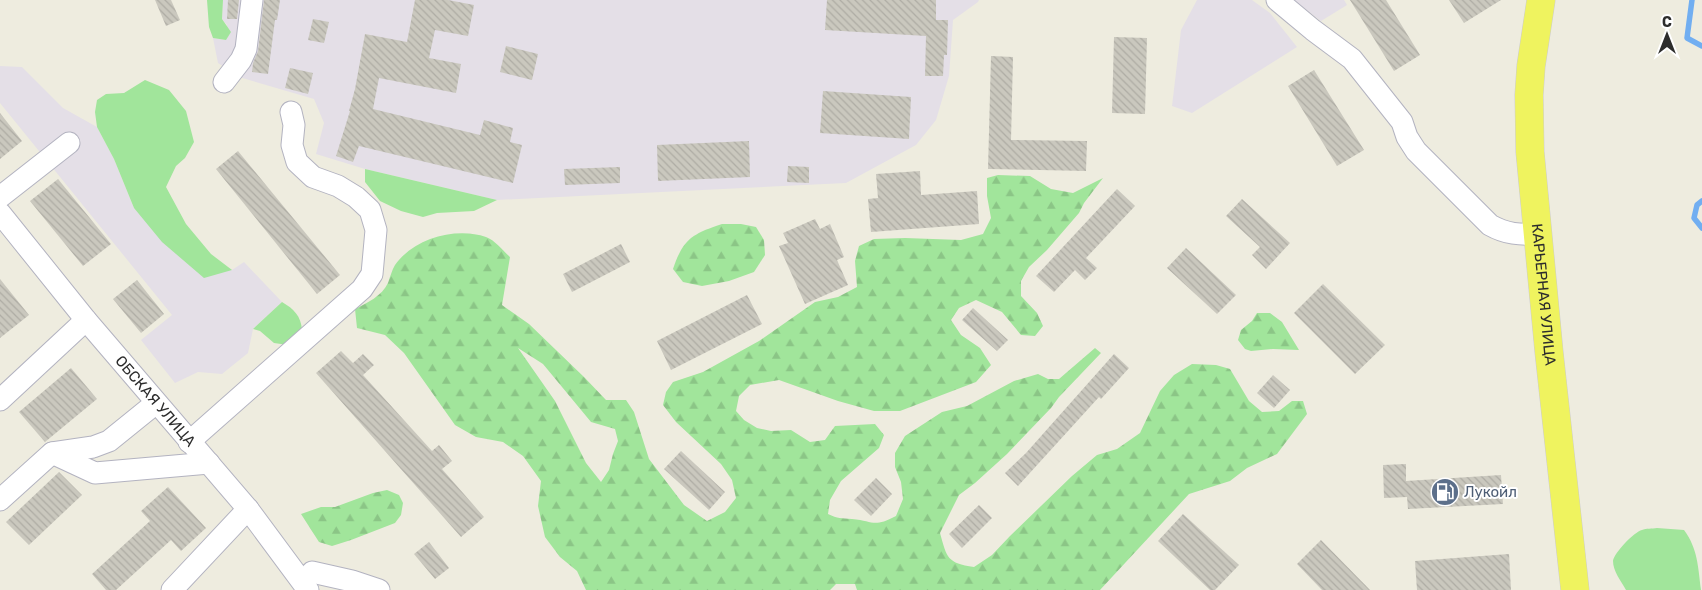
<svg xmlns="http://www.w3.org/2000/svg" width="1702" height="590" viewBox="0 0 1702 590" font-family="Rubik,sans-serif">
<style>
.industrial{fill:#e4dfe7}
.grass{fill:#a1e59b}
.forest{fill:url(#forest-firs);fill-rule:evenodd}
.lines{fill:none;stroke-linecap:round;stroke-linejoin:round}
.stream{stroke:#71aef1;stroke-width:5.5}
.building{fill:url(#building-back-hatch)}
.minor-casing{stroke:#b3b3c0;stroke-width:23}
.major-casing{stroke:#cdcdcd;stroke-width:29}
.minor{stroke:#fff;stroke-width:21}
.major{stroke:#eff35f;stroke-width:28}
.labels{text-anchor:middle;stroke-width:4;stroke-linejoin:round;paint-order:stroke}
.street-label{font-size:15px;fill:#2d2d2d;stroke:#fff}
.service-label{font-size:15px;fill:#4e5e75;stroke:#fff;text-anchor:start}
</style>
<defs>
<pattern id="forest-firs" width="22" height="20" patternUnits="userSpaceOnUse" patternTransform="scale(1.25)"><rect width="22" height="20" fill="#a1e59b"/><path d="M5 1l3.5 6h-7zM16 11l3.5 6h-7z" fill="#8bc586"/></pattern>
<pattern id="building-back-hatch" width="6" height="6" patternUnits="userSpaceOnUse" patternTransform="scale(1.25)"><rect width="6" height="6" fill="#cac8be"/><path d="M-1 5l2 2M0 0l6 6M5-1l2 2" fill="none" stroke="#aeaca4"/></pattern>
</defs>
<rect width="100%" height="100%" fill="#eeecdf"/>
<g class="industrial">
<path d="M223,0H979L978,2L953,20L949,76L936,120L916,145L846,183L497,200L365,169L316,154L324,123L314,99L239,77L218,63L213,38L226,40L227,25L222,19Z"/>
<path d="M1197,0H1252L1270,13L1297,47L1192,113L1172,106L1181,30Z"/>
<path d="M1294,0H1344L1347,5L1321,21Z"/>
<path d="M0,66L22,67L63,108L97,127L114,159L134,208L232,270L244,262L282,302L253,329L248,353L222,374L198,372L175,383L141,340L172,315L0,103Z"/>
</g>
<g class="grass">
<path d="M207,0H223L222,19L231,32L226,40L213,38L209,27Z"/>
<path d="M145,80L169,90L186,111L194,142L185,158L176,166L166,187L186,224L211,254L232,270L204,278L162,242L134,208L114,159L97,127L95,112L97,100L106,94L124,93Z"/>
<path d="M365,169L497,200L474,211L437,213L423,217L401,211L380,201L365,182Z"/>
<path d="M282,302C294,309 301,316 302,330L288,345L274,343L260,331L253,329Z"/>
<path d="M1657,528L1684,530C1698,549 1698,567 1701,590H1626C1621,581 1613,571 1613,561C1614,553 1634,532 1642,530C1646,528 1652,529 1657,528Z"/>
</g>
<g class="forest">
<path d="M998,175L1030,176L1051,189L1073,193L1103,178L1084,203L1079,213L1047,250L1029,267L1021,281V296L1037,313L1043,326L1035,336L1021,335L1002,312L976,300L959,308L951,320L961,335L980,348L991,365L976,382L900,411H874L838,401L779,380L750,385L739,396L736,411L744,420L757,428L771,431L791,430L810,442L825,440L835,426L875,424L884,435L879,448L841,481L830,500L828,514C838,519 841,518 852,519C874,521 873,528 896,516L903,499L901,482L895,467V453L905,436L942,412L967,406L1014,381L1038,374L1048,379H1059L1095,348L1101,353L1059,397L1051,408L1007,454L975,483L959,495L940,533C947,558 947,563 974,567L992,555L1010,536L1072,476L1097,455L1117,449L1140,433L1160,391L1174,375L1192,364L1216,365L1230,369L1249,401L1262,412L1279,411L1292,401H1303L1307,414L1277,454L1247,468L1230,481L1189,494L1100,590H857L855,584H836L830,590H586L577,571L560,557L545,537L538,506L541,481L523,456L503,442L476,437L455,425L404,353L385,335L357,328L355,309C367,303 382,296 388,283C390,277 392,270 395,265C414,238 456,227 486,237C495,240 503,251 510,257L502,305L529,324L584,377L606,400H626L634,412L649,459L684,505L707,521L725,512L736,498L732,480L721,464L676,422L663,405L666,392L673,382L703,372L759,341L815,302L838,297L857,287L855,261L859,246L874,239L905,238L961,240L983,234L991,218L987,196V178ZM518,348L543,364L591,422L615,429L618,441L613,454L609,470L601,482L586,463L555,401Z"/>
<path d="M722,224H741L756,227L764,240L765,255L754,272L729,281L702,286L683,282L673,269C683,239 692,234 722,224Z"/>
<path d="M1257,313H1270L1282,322L1299,350L1273,349L1251,351L1245,349L1238,340L1241,330L1252,321Z"/>
<path d="M387,490L399,495L403,503L401,515L395,523L351,540L332,546L319,542L301,514L321,507H335L373,493Z"/>
</g>
<g class="lines">
<g class="stream">
<path d="M1692,0L1687,38L1702,46"/>
<path d="M1702,201L1697,205L1694,218L1702,228"/>
</g>
</g>
<g class="building">
<path d="M155,0H171L180,20L166,26Z"/>
<path d="M228,0H239L237,19H227Z"/>
<path d="M264,0H280L277,20H275L268,74L252,72L253,63L258,51Z"/>
<path d="M415,0H448L474,5L468,36L435,30L429,58L461,64L456,93L379,78L373,109L480,135L484,120L513,128L510,142L522,145L513,183L359,146L353,162L336,156L350,111H349L355,89L365,34L407,42Z"/>
<path d="M827,0H936V20H948L947,55H944L943,76H925L926,36L825,30Z"/>
<path d="M1350,0H1386L1420,55L1394,71Z"/>
<path d="M1449,0H1501L1464,23Z"/>
<path d="M313,19L329,22L324,43L308,40Z"/>
<path d="M1114,37L1147,38L1145,114L1112,113Z"/>
<path d="M506,46L538,54L532,80L500,72Z"/>
<path d="M991,56L1013,57L1011,140L1087,141L1086,171L988,169Z"/>
<path d="M290,68L313,73L308,94L285,88Z"/>
<path d="M1314,70L1364,150L1337,166L1288,86Z"/>
<path d="M823,91L911,97L909,139L820,133Z"/>
<path d="M0,113L22,141L0,159Z"/>
<path d="M749,141L750,177L658,181L657,145Z"/>
<path d="M238,151L340,275L317,294L216,169Z"/>
<path d="M788,166L809,167V183L787,182Z"/>
<path d="M620,167V183L565,185L564,169Z"/>
<path d="M920,171L921,195L977,191L979,224L871,232L868,199L878,198L876,174Z"/>
<path d="M58,179L111,244L83,266L30,201Z"/>
<path d="M1117,189L1135,206L1086,258L1097,268L1085,280L1075,270L1054,292L1036,276Z"/>
<path d="M1242,199L1290,243L1266,269L1252,255L1260,247L1226,216Z"/>
<path d="M815,219L820,229L830,224L844,257L837,260L848,285L805,304L779,246L788,243L783,233Z"/>
<path d="M621,244L630,262L572,292L563,274Z"/>
<path d="M1186,248L1236,295L1217,314L1167,268Z"/>
<path d="M0,279L29,315L0,338Z"/>
<path d="M137,280L164,314L141,333L113,299Z"/>
<path d="M1323,284L1385,345L1355,374L1294,313Z"/>
<path d="M747,295L762,324L671,370L657,341Z"/>
<path d="M973,308L1008,340L997,351L962,320Z"/>
<path d="M341,351L353,363L363,354L374,365L363,375L432,451L439,445L452,461L442,469L484,517L461,537L316,373Z"/>
<path d="M1114,354L1129,368L1101,399L1099,397L1018,486L1005,473L1026,453Z"/>
<path d="M71,368L97,399L45,442L19,412Z"/>
<path d="M1273,375L1290,390L1274,408L1257,393Z"/>
<path d="M681,451L725,492L709,510L664,469Z"/>
<path d="M1406,464V481L1501,475L1503,504L1408,509L1407,497L1384,498L1383,465Z"/>
<path d="M59,472L82,495L29,545L6,522Z"/>
<path d="M876,478L892,494L871,516L854,500Z"/>
<path d="M168,487L206,528L181,551L171,540L116,590H106L92,574L150,521L141,511Z"/>
<path d="M979,505L992,518L962,548L949,534Z"/>
<path d="M1183,514L1239,565L1215,590H1210L1158,541Z"/>
<path d="M1321,540L1370,590H1322L1297,564Z"/>
<path d="M429,542L449,568L435,579L414,554Z"/>
<path d="M1509,554L1511,590H1417L1415,561Z"/>
</g>
<g class="lines">
<defs>
<g id="minor">
<path d="M1277,0L1313,30L1352,59L1402,122L1407,137L1416,151L1490,225C1506,234 1520,235 1538,234"/>
<path d="M224,82L241,60L246,49L252,0"/>
<path d="M0,197L69,143"/>
<path id="s1" d="M0,213L86,320L248,509L308,590"/>
<path d="M0,400L86,320"/>
<path d="M189,442L362,289L372,274L376,230L370,210L356,197L338,186L313,177L297,162L292,145L294,125L291,112"/>
<path d="M52,453L95,473L209,463"/>
<path d="M0,500L52,453L93,447L109,441L156,403"/>
<path d="M312,572L352,581L379,590"/>
<path d="M172,590L248,509"/>
</g>
<g id="major">
<path id="s2" d="M1541,0L1531,66L1529,95L1530,152L1549,352L1575,590"/>
</g>
</defs>
<use href="#minor" class="minor-casing"/>
<use href="#major" class="major-casing"/>
<use href="#minor" class="minor"/>
<use href="#major" class="major"/>
</g>
<defs>
<symbol id="fuel-disc" viewBox="-11 -11 22 22"><circle r="9.5" fill="#5c6f8a" stroke="#fff"/><path d="M-5.5-6h7V0h2V4h1.3V-2.5L3-4.5l.8-.8L6-3V5H2.5V1h-1V6h-7ZM-4.2-4.7v3.2H.2V-4.7Z" fill="#fff"/></symbol>
</defs>
<g fill-rule="evenodd">
<use href="#fuel-disc" x="1429" y="476" width="32" height="32"/>
</g>
<g class="labels">
<g class="street-label">
<text dy="5" stroke="none"><textPath href="#s2" startOffset="296">КАРЬЕРНАЯ УЛИЦА</textPath></text>
<text dy="5" stroke="none"><textPath href="#s1" startOffset="244">ОБСКАЯ УЛИЦА</textPath></text>
</g>
<g class="service-label">
<text x="1464" y="497">Лукойл</text>
</g>
</g>
<g transform="translate(1667 35)" stroke="#ffffff" stroke-width="4" paint-order="stroke">
<path d="M0-4L9 19L0 12L-9 19Z" fill="#2d2d2d"/>
<text y="-8" font-size="14" font-weight="bold" text-anchor="middle" fill="#2d2d2d">С</text>
</g>
</svg>
